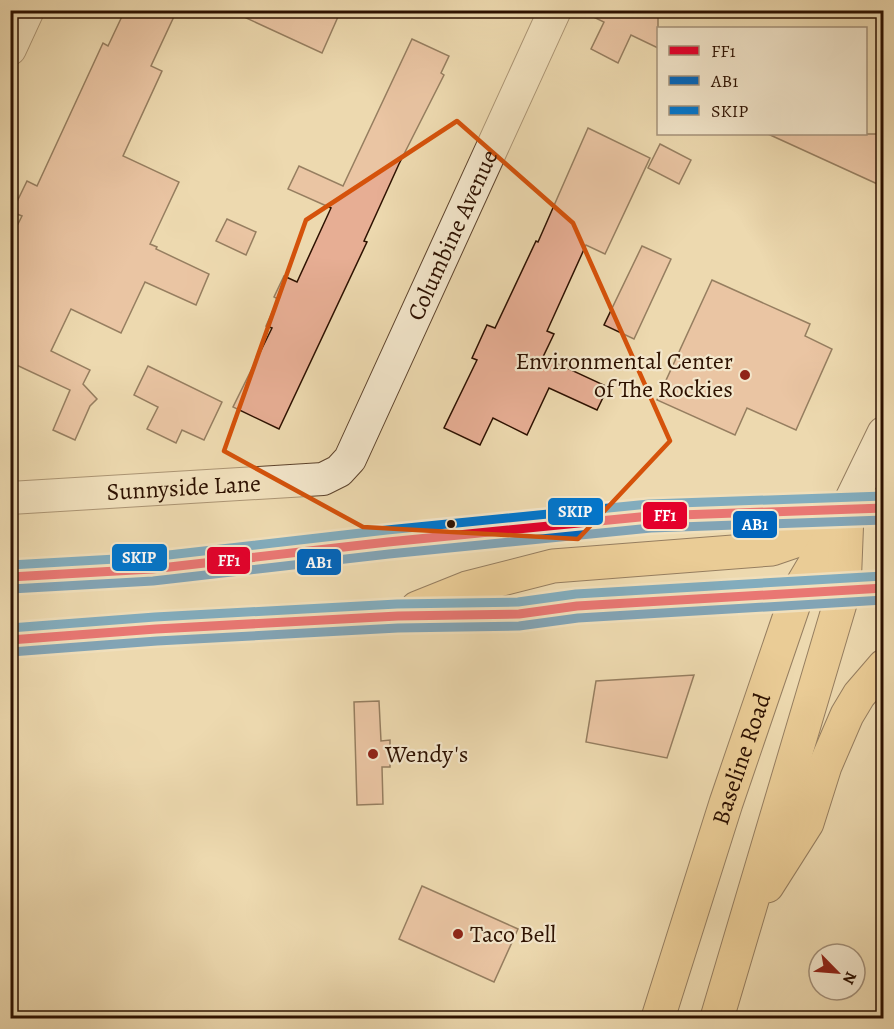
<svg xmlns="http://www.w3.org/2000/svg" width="894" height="1029" viewBox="0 0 894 1029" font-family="Alegreya,serif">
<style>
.building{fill:#e7ae94;stroke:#2d1100;stroke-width:1.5}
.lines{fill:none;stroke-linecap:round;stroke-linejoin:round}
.street-casing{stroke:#5d432c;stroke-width:34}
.secondary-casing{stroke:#2d1100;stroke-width:35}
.primary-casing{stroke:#2d1100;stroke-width:35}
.street{stroke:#f3e6cb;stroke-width:32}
.secondary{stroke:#f3e6cb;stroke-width:33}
.primary{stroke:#e6bc78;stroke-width:33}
.bus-1-casing{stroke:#f3e6cb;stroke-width:14}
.bus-2-casing{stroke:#f3e6cb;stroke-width:14}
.bus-3-casing{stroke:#f3e6cb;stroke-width:14}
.bus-1{stroke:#e4002b;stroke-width:9}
.bus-2{stroke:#0065bd;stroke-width:9}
.bus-3{stroke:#0076ce;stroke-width:9}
.marked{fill:none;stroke:#d5520b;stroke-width:4.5;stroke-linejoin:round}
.poi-dot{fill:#8f2418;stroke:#f3e6cb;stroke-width:2}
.bus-dot{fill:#2d1100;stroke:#f3e6cb;stroke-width:2}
.labels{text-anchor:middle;stroke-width:4.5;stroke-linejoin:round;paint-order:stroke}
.street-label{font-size:24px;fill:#2d1100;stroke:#f3e6cb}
.poi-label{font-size:24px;fill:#2d1100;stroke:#f3e6cb;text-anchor:start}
.line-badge{stroke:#f3e6cb;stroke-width:2}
.badge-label{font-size:16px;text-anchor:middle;font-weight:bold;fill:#fff}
</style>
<rect width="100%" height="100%" fill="#edd9af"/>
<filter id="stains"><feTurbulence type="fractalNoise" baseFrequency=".00333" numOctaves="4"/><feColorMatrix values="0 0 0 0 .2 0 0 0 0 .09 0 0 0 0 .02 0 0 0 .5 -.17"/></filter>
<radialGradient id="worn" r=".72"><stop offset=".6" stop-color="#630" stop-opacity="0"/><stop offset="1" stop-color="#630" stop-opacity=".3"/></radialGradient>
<g class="building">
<path d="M125,10H177L151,66L162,71L123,156L179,182L150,244L157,247L156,249L209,274L196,305L145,282L121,333L71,309L51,351L90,370L83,384L97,399L90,406L75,440L53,430L70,390L10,362V240L22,216L12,212L27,181L37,186L103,43L108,46Z"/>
<path d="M229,10H341L322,53Z"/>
<path d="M579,10H658V48L631,35L618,63L591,49L604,22Z"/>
<path d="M412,39L449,56L441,73L444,75L399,164L364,241L367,242L279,429L233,407L272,328L266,326L278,299L274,297L284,276L297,282L331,208L288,189L299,166L343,186Z"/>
<path d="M588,128L650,158L605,254L586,245L547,331L554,334L543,357L608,387L597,410L549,388L527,435L493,418L480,445L444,428L477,360L472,358L487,325L495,328L536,241L538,242Z"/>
<path d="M768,134H884V187Z"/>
<path d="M660,144L691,160L679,184L648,168Z"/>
<path d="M227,219L256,232L246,255L216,241Z"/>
<path d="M642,246L671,259L634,339L604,325Z"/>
<path d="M712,280L810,324L805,336L832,349L796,430L747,408L735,435L657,400Z"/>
<path d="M148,366L222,402L204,440L182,430L176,443L147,429L158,407L134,395Z"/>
<path d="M694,675L667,758L586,742L596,681Z"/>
<path d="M379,701L381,741L390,740V767H382L383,804L357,805L354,702Z"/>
<path d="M422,886L518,929L494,982L399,939Z"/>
</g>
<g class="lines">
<defs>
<g id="street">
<path d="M10,49L28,10"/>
<path id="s1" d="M10,498L323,479L339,471L350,459L555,10"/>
</g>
<path id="secondary" d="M847,509L884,433"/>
<g id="primary">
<path d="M10,577L152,569L388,542L650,516L884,508"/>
<path d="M417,608L467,588L553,566L772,549L807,537L841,514"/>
<path d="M10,640L156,629L398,616L519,614L577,606L884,588"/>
<path d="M767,886L807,823L825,766L847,715L859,695L884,666"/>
<path id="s2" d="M658,1018L726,803L798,592L847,509"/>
<path d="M717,1018L844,590L847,514"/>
</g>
</defs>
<use href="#street" class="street-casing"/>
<use href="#secondary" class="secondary-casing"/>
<use href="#primary" class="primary-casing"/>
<use href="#street" class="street"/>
<use href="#secondary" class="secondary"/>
<use href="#primary" class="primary"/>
<defs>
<g id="bus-1">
<path d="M10,577L152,569L388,542L650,516L884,508"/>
<path d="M10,640L156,629L398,616L519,614L577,606L884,588"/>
</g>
<g id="bus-2">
<path d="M11,589L153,581L389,554L651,528L884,520"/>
<path d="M11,652L157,641L398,628L519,626L578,618L884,600"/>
</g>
<g id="bus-3">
<path d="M10,565L151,557L387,530L649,504L884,496"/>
<path d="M10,628L155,617L397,604L518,602L576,594L883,576"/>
</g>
</defs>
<use href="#bus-1" class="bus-1-casing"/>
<use href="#bus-2" class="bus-2-casing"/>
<use href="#bus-3" class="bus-3-casing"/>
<use href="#bus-1" class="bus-1"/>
<use href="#bus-2" class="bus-2"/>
<use href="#bus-3" class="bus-3"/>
</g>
<path d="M0 0H894V1029H0ZM457,121L573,223L670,441L578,539L363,527L224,451L306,220Z" fill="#edd9af" fill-opacity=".55" fill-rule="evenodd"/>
<path class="marked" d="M457,121L573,223L670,441L578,539L363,527L224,451L306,220Z"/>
<g class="poi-dot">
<circle cx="745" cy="375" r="6"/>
<circle cx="373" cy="754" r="6"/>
<circle cx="458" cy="934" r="6"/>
</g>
<circle class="bus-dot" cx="451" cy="524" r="5"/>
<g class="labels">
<g class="street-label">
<text dy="8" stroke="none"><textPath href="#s1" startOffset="594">Columbine Avenue</textPath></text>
<text dy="8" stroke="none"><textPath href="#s1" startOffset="174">Sunnyside Lane</textPath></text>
<text dy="8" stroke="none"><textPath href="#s2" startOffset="272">Baseline Road</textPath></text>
</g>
<g class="poi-label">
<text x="733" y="369" text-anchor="end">Environmental Center<tspan x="733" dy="28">of The Rockies</tspan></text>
<text x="385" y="762">Wendy's</text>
<text x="470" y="942">Taco Bell</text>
</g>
</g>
<g class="line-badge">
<rect x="547" y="497" width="57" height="29" rx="6" fill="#0076ce"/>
<rect x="642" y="501" width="46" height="29" rx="6" fill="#e4002b"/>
<rect x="732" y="510" width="46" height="29" rx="6" fill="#0065bd"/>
<rect x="111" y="543" width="57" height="29" rx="6" fill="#0076ce"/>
<rect x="206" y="546" width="45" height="29" rx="6" fill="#e4002b"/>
<rect x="296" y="548" width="46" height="28" rx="6" fill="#0065bd"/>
</g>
<g class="badge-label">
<text x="575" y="517">SKIP</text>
<text x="665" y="521">FF1</text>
<text x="755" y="530">AB1</text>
<text x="139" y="563">SKIP</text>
<text x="229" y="566">FF1</text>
<text x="319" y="568">AB1</text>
</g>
<rect width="894" height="1029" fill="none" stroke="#edd9af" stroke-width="36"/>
<rect x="12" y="12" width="870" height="1005" fill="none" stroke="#2d1100" stroke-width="3"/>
<rect x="18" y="18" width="858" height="993" fill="none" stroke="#2d1100" stroke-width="1.5"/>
<rect x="657" y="27" width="210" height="108" fill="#f3e6cb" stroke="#a4917a" stroke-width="1.5"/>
<rect x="669" y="46" width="30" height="9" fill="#e4002b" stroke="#a4917a" stroke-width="1.5"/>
<text x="711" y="57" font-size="18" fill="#2d1100">FF1</text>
<rect x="669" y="76" width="30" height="9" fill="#0065bd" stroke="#a4917a" stroke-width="1.5"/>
<text x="711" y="87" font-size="18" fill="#2d1100">AB1</text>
<rect x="669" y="106" width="30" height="9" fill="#0076ce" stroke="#a4917a" stroke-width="1.5"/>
<text x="711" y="117" font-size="18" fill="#2d1100">SKIP</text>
<g transform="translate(837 972) rotate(115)"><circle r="28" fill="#f3e6cb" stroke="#a4917a" stroke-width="1.5"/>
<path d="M0-4.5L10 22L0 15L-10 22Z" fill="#8f2418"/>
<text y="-9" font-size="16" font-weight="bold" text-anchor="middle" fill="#2d1100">N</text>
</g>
<rect width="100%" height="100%" filter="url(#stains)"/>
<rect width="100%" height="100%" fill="url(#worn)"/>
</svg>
